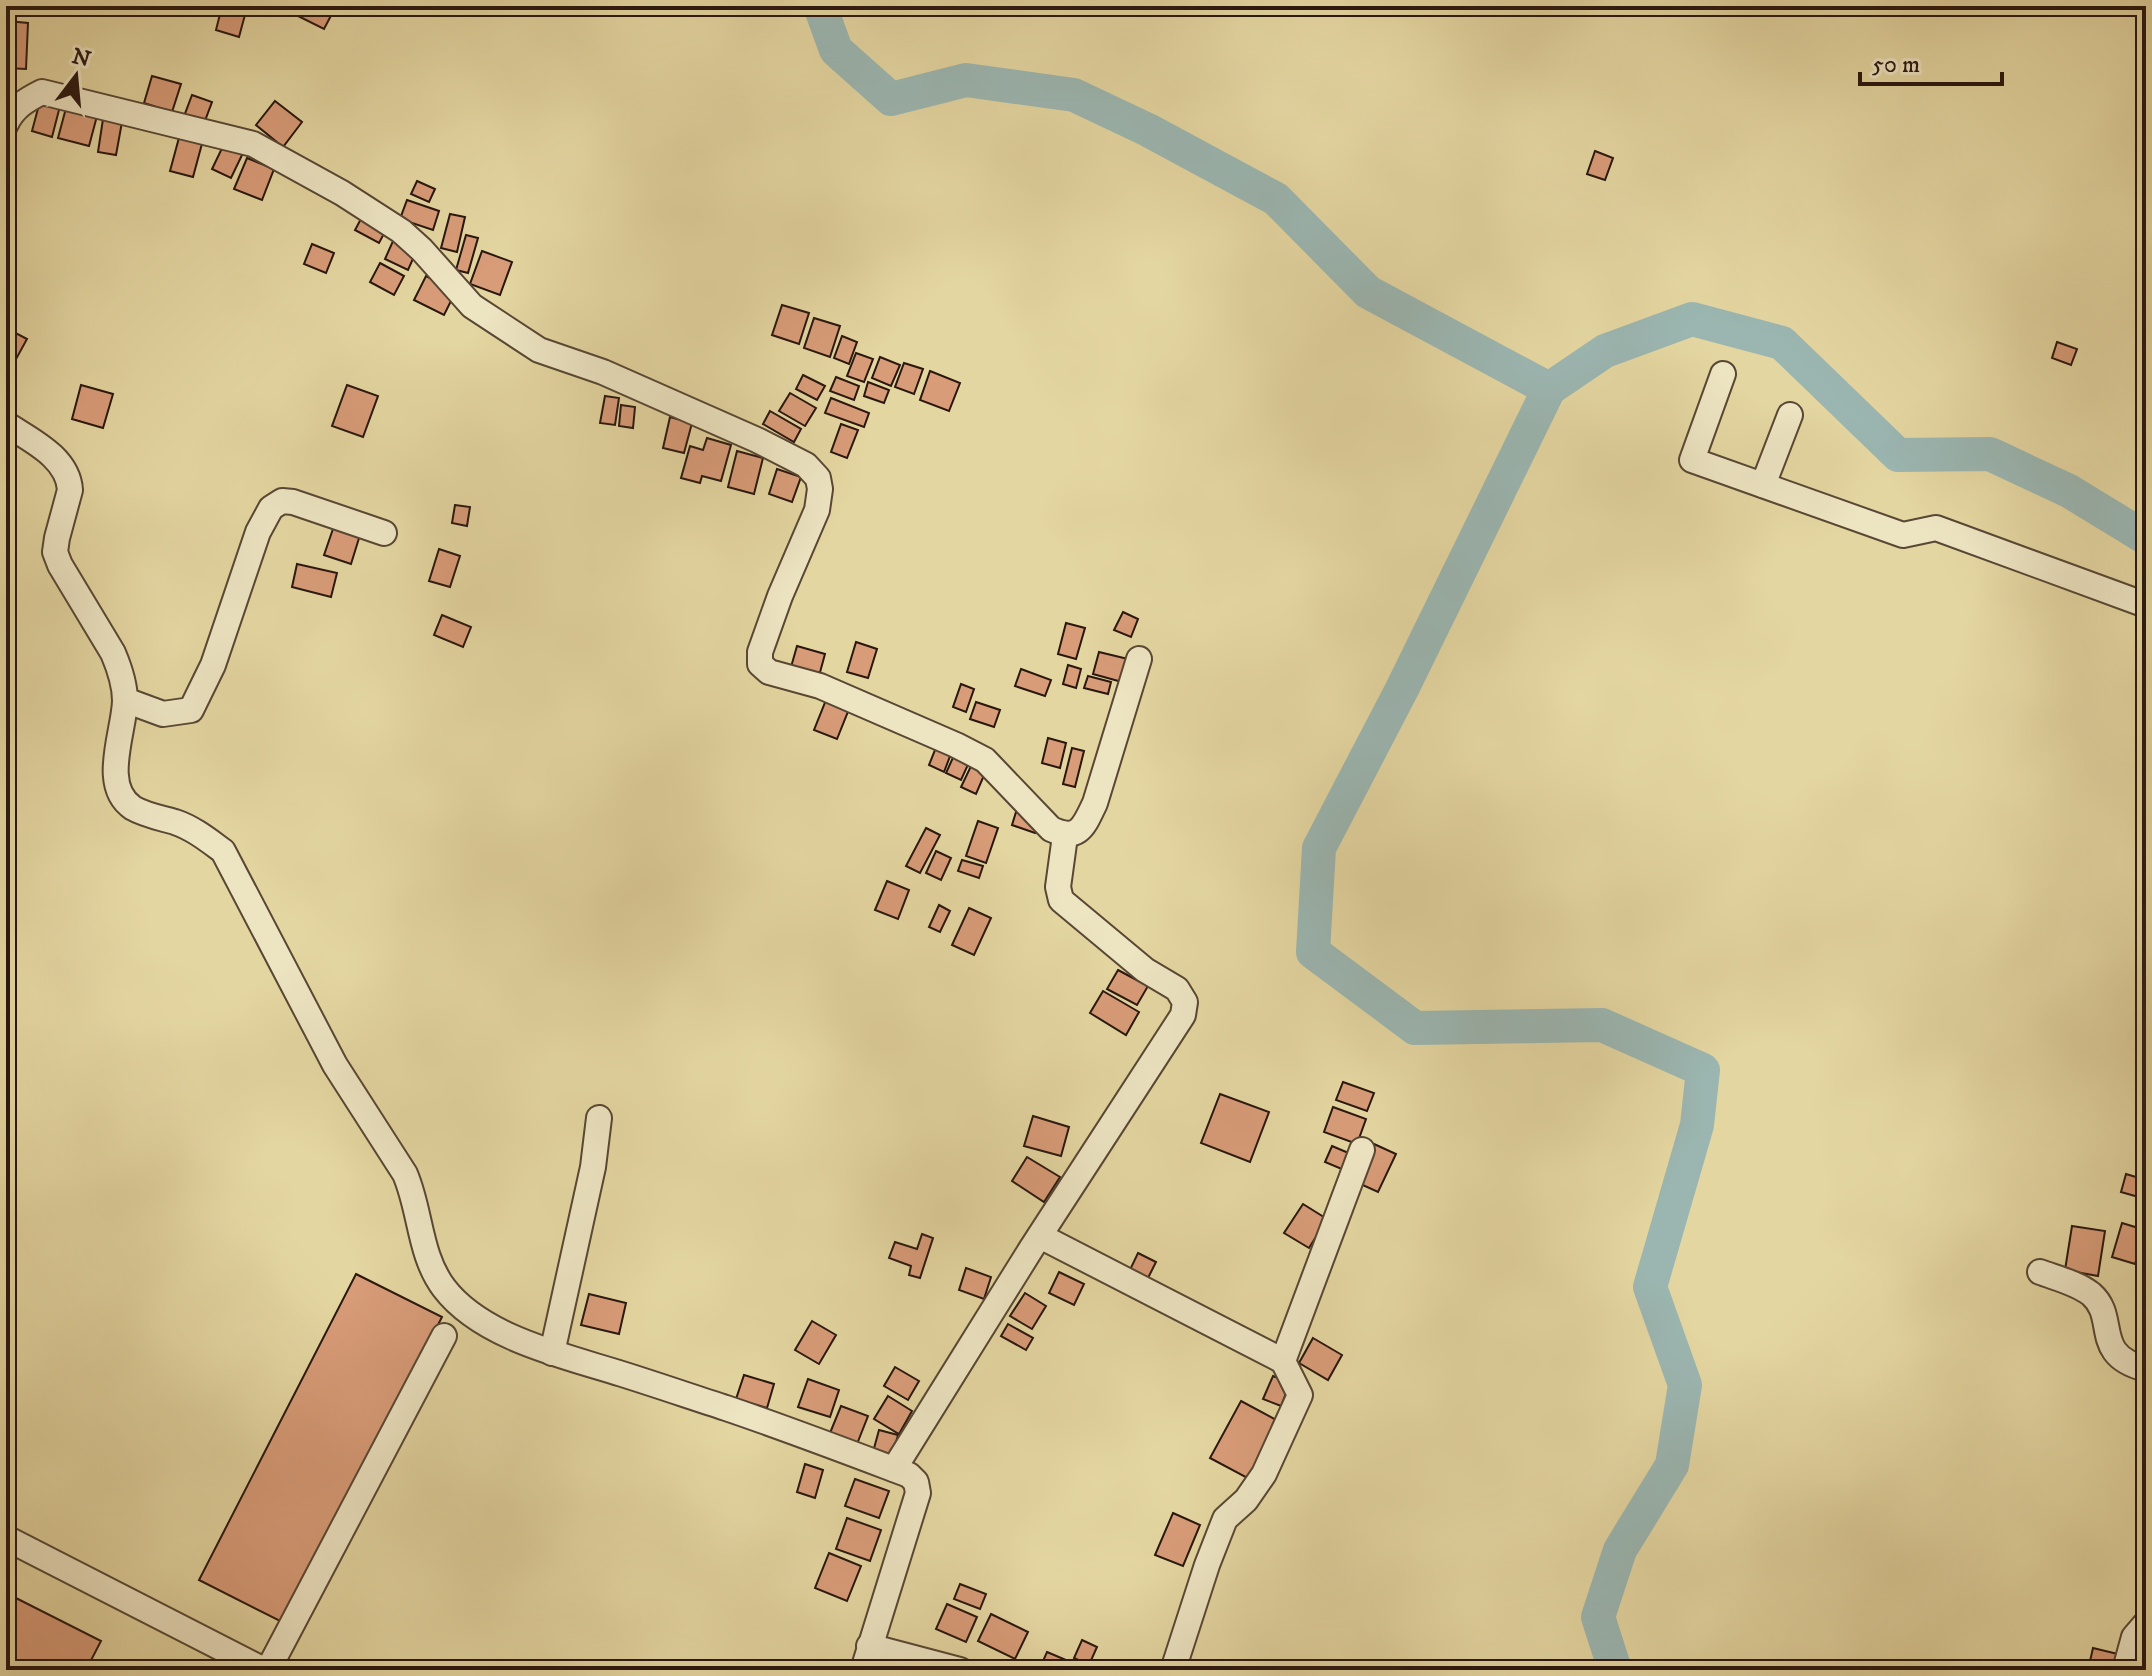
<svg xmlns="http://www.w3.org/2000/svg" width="2152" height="1676" viewBox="0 0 2152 1676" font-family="'IM FELL DW Pica',serif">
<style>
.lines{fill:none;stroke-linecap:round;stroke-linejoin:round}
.river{stroke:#9bb6b1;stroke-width:34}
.building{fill:#d89c78;stroke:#291710;stroke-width:2}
.minor-casing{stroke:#584734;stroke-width:28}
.minor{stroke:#ede4c2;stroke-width:24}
</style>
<rect width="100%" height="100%" fill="#e4d6a1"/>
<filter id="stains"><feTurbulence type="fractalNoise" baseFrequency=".0025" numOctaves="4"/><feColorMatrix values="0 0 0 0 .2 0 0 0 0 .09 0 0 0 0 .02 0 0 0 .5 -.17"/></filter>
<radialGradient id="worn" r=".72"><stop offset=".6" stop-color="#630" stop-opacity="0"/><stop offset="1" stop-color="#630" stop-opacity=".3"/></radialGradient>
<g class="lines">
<g class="river">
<path d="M820,6L836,50L891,99L966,80L1074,95L1148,130L1276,199L1368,292L1549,389"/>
<path d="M1615,1670L1598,1617L1620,1550L1672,1465L1685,1385L1650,1287L1697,1125L1703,1070L1602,1025L1415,1028L1313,952L1319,848L1402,689L1549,389L1605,351L1692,319L1782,343L1898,455L1990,454L2069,491L2146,538"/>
</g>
</g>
<g class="building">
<path d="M222,6L246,11L239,37L216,30Z"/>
<path d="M301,6H336L324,29L296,15Z"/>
<path d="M7,21L28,23L26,69L6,68Z"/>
<path d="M152,76L181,84L172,112L144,103Z"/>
<path d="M192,95L212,102L203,126L183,119Z"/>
<path d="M40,101L60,106L52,137L32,131Z"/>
<path d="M275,101L302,122L283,147L256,125Z"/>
<path d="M66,108L97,116L89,146L58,138Z"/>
<path d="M103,119L122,122L116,155L98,152Z"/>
<path d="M180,134L203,140L193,177L170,171Z"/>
<path d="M224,144L243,153L231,178L212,169Z"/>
<path d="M1595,151L1613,158L1605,180L1587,174Z"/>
<path d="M247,158L274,169L262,200L234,189Z"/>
<path d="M417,181L435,189L429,202L411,194Z"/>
<path d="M407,200L439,211L433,230L400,219Z"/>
<path d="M364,213L388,226L379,243L355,230Z"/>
<path d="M450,214L465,217L457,252L441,248Z"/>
<path d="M466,235L478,238L468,273L456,270Z"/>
<path d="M393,241L416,252L408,270L385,259Z"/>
<path d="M312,244L334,253L326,273L304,264Z"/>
<path d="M482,251L512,262L500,295L470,284Z"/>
<path d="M380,263L404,276L394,295L370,282Z"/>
<path d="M426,276L456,291L444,315L414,300Z"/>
<path d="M782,305L809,313L799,344L772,335Z"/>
<path d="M814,318L840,326L830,357L804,348Z"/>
<path d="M6,328L27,339L15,361L6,356Z"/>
<path d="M842,336L857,342L849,364L834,358Z"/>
<path d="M2057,342L2077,349L2071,365L2052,358Z"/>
<path d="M856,353L873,359L864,382L847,376Z"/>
<path d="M880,357L900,365L891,386L872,378Z"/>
<path d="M904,363L923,369L914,394L895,387Z"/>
<path d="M930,371L960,383L949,411L920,400Z"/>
<path d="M803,375L825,386L817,400L796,389Z"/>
<path d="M836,377L859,386L854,400L830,391Z"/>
<path d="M868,382L889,390L884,403L864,396Z"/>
<path d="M81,385L113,394L103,428L72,419Z"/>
<path d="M347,385L378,396L363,437L332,426Z"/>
<path d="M790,393L816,408L805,426L779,411Z"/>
<path d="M605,396L619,398L615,425L600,423Z"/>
<path d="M831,398L869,413L864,427L825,413Z"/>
<path d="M621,405L635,407L633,428L619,426Z"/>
<path d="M770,411L801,429L794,442L763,424Z"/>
<path d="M670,417L692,423L684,453L663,448Z"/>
<path d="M841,424L858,430L847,458L831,452Z"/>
<path d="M707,438L731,445L721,481L702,476L700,483L681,478L690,446L703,450Z"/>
<path d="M737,451L763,458L754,494L728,487Z"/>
<path d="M777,469L801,477L792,502L769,494Z"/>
<path d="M455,505L470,507L467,526L452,523Z"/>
<path d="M334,526L360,535L351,564L324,555Z"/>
<path d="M439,549L460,556L450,587L429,581Z"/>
<path d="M297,564L337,573L331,597L292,587Z"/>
<path d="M1123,612L1138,619L1131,637L1114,630Z"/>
<path d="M442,615L471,627L463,647L434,635Z"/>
<path d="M1066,623L1085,628L1076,659L1058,654Z"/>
<path d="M856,642L877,649L868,678L847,672Z"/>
<path d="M797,646L825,654L819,676L791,667Z"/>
<path d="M1099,652L1128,659L1122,682L1093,674Z"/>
<path d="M1068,665L1081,669L1076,688L1063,684Z"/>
<path d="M1021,669L1051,680L1045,696L1015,686Z"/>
<path d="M1088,676L1111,682L1108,694L1084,688Z"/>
<path d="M961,684L974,689L966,712L953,707Z"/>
<path d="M826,700L849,709L837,739L814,730Z"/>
<path d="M976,702L1000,710L994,727L970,719Z"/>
<path d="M1048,738L1066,743L1060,768L1042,763Z"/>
<path d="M937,745L952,751L944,772L929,765Z"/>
<path d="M1072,748L1084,751L1075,787L1063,784Z"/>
<path d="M956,751L971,758L961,780L946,773Z"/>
<path d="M971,766L985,773L976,794L961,787Z"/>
<path d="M1016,812L1040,820L1035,833L1012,825Z"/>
<path d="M978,821L998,828L986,863L966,856Z"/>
<path d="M926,828L940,835L920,873L906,866Z"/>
<path d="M936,851L951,858L941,880L926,873Z"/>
<path d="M962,860L983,866L979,878L958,871Z"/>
<path d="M887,881L909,890L898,919L875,910Z"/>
<path d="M939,905L950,911L940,932L929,927Z"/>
<path d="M969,908L991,918L974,955L952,945Z"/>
<path d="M1118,970L1148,986L1137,1005L1107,989Z"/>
<path d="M1103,991L1139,1012L1126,1035L1090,1013Z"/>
<path d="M1343,1082L1374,1093L1367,1111L1336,1100Z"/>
<path d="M1220,1094L1269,1112L1250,1162L1201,1143Z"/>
<path d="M1333,1107L1366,1119L1357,1144L1324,1132Z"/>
<path d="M1033,1116L1069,1127L1061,1156L1024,1146Z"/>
<path d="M1374,1144L1396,1154L1378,1192L1356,1182Z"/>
<path d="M1332,1146L1351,1154L1344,1170L1325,1162Z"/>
<path d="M1027,1157L1060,1177L1044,1202L1012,1181Z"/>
<path d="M2126,1174L2146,1180L2142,1198L2121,1192Z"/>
<path d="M1303,1204L1327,1219L1309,1248L1284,1233Z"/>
<path d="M2122,1223L2145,1230L2135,1264L2112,1257Z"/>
<path d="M2072,1226L2105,1231L2098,1276L2065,1270Z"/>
<path d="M922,1234L933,1238L920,1278L909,1275L911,1266L889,1258L895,1242L917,1249Z"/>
<path d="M1138,1253L1156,1262L1146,1282L1128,1274Z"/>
<path d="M966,1268L991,1277L984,1299L959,1290Z"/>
<path d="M1059,1272L1084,1284L1074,1305L1049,1293Z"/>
<path d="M356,1274L442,1317L286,1624L199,1580Z"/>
<path d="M1025,1293L1046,1306L1032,1329L1010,1316Z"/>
<path d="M589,1294L626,1303L619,1334L581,1325Z"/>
<path d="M812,1321L836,1335L819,1364L795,1350Z"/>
<path d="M1008,1324L1033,1338L1026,1350L1001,1336Z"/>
<path d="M1313,1338L1342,1355L1328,1380L1299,1363Z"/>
<path d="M895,1367L919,1381L908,1400L884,1386Z"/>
<path d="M744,1375L774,1384L767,1408L736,1399Z"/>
<path d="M1273,1376L1290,1383L1281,1406L1263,1399Z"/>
<path d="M808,1379L839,1390L830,1417L798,1407Z"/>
<path d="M888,1396L912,1411L899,1434L874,1419Z"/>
<path d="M1241,1401L1284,1424L1253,1481L1210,1458Z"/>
<path d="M841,1406L868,1416L857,1444L830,1433Z"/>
<path d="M879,1430L898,1435L892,1457L873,1452Z"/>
<path d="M805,1464L823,1470L815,1498L797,1492Z"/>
<path d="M855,1479L889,1491L879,1518L845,1506Z"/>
<path d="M1173,1513L1200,1525L1183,1566L1155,1555Z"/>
<path d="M847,1518L881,1530L870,1561L836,1549Z"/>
<path d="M829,1553L861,1566L847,1601L815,1588Z"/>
<path d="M960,1584L986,1594L980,1609L954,1599Z"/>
<path d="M6,1593L101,1641L86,1670H6Z"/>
<path d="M947,1604L977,1617L966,1642L936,1629Z"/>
<path d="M991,1614L1028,1632L1015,1659L978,1641Z"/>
<path d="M1082,1640L1097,1647L1089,1665L1074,1658Z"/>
<path d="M2093,1648L2126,1656L2123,1670H2088Z"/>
<path d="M1047,1652L1066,1660L1061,1670H1039Z"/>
</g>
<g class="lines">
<defs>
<g id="minor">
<path d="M6,124C13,108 26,100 42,92L253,144L342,193L401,231L422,250L472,306L539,350L603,372L757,440L806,465L818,478L820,489L817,510L780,596L760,652V664L769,672L820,686L956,745L985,760L1051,829C1079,842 1084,826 1095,803L1139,659"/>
<path d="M1723,374L1692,460L1903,535L1936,528L2146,605"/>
<path d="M6,424C30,440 68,457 70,490L57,538L55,552L60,565L113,653C119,667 125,686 125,701C124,733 100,786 133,808C145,815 161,818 175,822C193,828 208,840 223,851L335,1065L405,1174C421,1211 419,1255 444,1288C482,1338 565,1356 622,1374C657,1385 692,1397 726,1408C788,1429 848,1452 909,1475L916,1482L918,1493L863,1670"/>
<path d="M1763,485L1790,415"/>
<path d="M125,700L163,714L191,710L213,665L258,532L271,508L282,501L293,502L384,533"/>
<path d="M1040,1236L1283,1361L1300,1395L1264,1474L1246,1500L1225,1519L1207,1565L1173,1670"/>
<path d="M2040,1272C2056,1278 2077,1283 2091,1294C2119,1318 2090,1355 2146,1369"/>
<path d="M552,1353L593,1167L599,1118"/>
<path d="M1283,1361L1362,1150"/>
<path d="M894,1469L1031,1249L1183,1015L1185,1002L1177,989L1145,970L1061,900L1058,887L1065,836"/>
<path d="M6,1538L264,1670"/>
<path d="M869,1646L960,1670"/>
<path d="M268,1670L444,1336"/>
<path d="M2125,1670L2134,1637L2146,1623"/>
</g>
</defs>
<use href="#minor" class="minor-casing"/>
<use href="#minor" class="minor"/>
</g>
<rect width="2152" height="1676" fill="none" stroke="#e4d6a1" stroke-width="32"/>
<rect x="8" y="8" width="2136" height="1660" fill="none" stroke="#291710" stroke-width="4"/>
<rect x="16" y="16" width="2120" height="1644" fill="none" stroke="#291710" stroke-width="2"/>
<g transform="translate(76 76) rotate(16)" stroke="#ede4c2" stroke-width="6" paint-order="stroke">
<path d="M0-6L14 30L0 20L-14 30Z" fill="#291710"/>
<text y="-12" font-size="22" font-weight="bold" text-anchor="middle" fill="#291710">N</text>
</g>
<path d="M1860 72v12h142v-12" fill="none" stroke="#291710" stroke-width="4"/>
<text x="1872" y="72" font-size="24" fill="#291710" stroke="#ede4c2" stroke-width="6" paint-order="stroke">50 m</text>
<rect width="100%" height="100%" filter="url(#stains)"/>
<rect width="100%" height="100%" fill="url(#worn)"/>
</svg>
